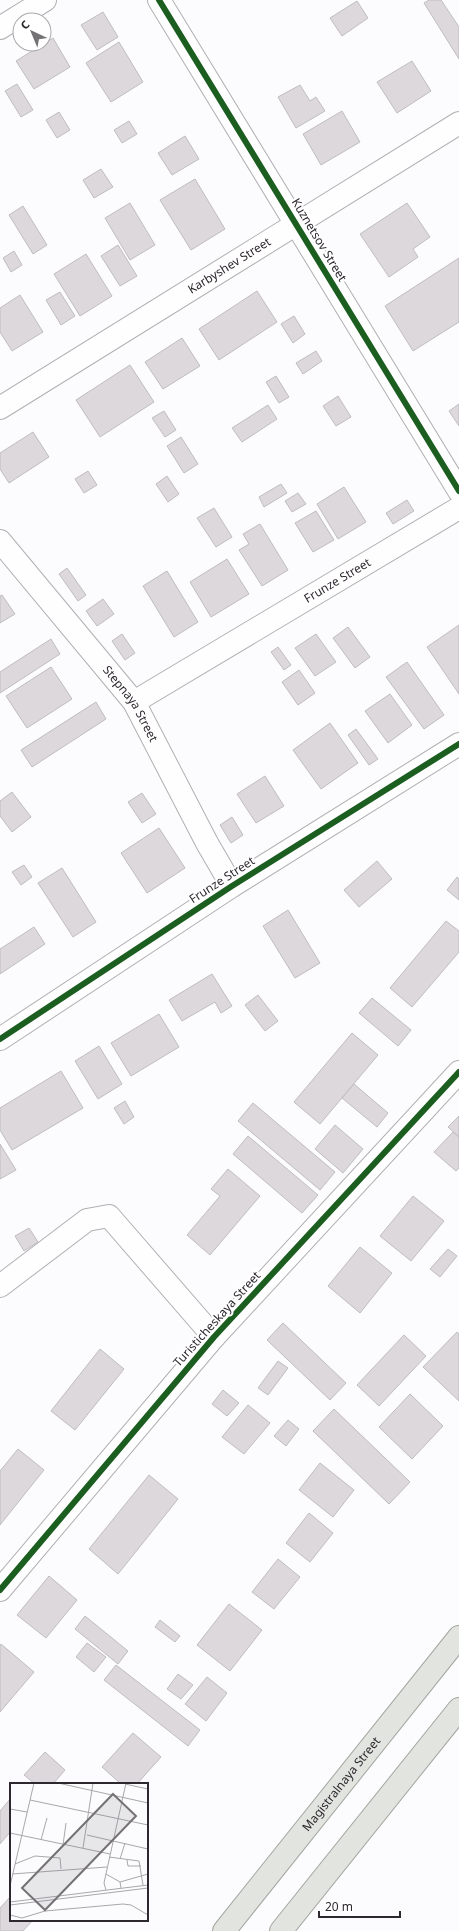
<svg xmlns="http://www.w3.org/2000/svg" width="459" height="1931" viewBox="0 0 459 1931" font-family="'Noto Sans',sans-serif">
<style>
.building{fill:#dcd8dc;stroke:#c0bdc1}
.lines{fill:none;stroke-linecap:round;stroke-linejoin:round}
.minor-casing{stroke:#b1afb2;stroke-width:24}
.major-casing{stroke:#a3a6a0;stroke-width:24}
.minor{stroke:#fffeff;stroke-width:22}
.major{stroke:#e2e4e0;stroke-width:22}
.cycleway-casing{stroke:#fff;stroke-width:8}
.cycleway{stroke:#1b5e20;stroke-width:6}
.labels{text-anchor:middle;stroke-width:4;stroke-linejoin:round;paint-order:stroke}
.street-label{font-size:12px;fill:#2d282e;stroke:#fff}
.inset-road{fill:none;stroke:#a9a7aa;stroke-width:1}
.view{fill:#757276;fill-opacity:0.15;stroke:#757276;stroke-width:2}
.inset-edge{fill:none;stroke:#2d282e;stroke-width:2}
</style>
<rect width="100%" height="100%" fill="#fcfbfd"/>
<g class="building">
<path d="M429,0H441L459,27V59L424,3Z"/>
<path d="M357,1L368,18L342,36L330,18Z"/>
<path d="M103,12L118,37L97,50L81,25Z"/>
<path d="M53,38L70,67L34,89L16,61Z"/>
<path d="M119,42L143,82L111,102L86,63Z"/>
<path d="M412,61L431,91L397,113L377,82Z"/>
<path d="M17,84L33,110L21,117L5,91Z"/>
<path d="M300,85L310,101L316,97L325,111L296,128L278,97Z"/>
<path d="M342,111L360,142L321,165L303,134Z"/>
<path d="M59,112L70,130L57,138L46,120Z"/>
<path d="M129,121L137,134L122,143L114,130Z"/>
<path d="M185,136L199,159L172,175L158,153Z"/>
<path d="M101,169L113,187L94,198L83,180Z"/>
<path d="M195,179L225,229L191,250L160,200Z"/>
<path d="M130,203L155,245L130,260L105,218Z"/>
<path d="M407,203L430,237L413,249L418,257L389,277L360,234Z"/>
<path d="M23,206L47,245L33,254L9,215Z"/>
<path d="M118,245L137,276L120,286L101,256Z"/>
<path d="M14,251L22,265L11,272L3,258Z"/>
<path d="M86,254L112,296L80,316L54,274Z"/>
<path d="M459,258V322L413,351L385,306Z"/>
<path d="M257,291L277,322L219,360L199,329Z"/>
<path d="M60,292L75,316L61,325L46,300Z"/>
<path d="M20,295L43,332L12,351L0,332V308Z"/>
<path d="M294,316L305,334L293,343L281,324Z"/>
<path d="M182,338L200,366L163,389L145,362Z"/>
<path d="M316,351L322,361L303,374L296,363Z"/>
<path d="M130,365L154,402L100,437L76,400Z"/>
<path d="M276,376L289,397L279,403L266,382Z"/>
<path d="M338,396L351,417L336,426L323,406Z"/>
<path d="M459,404V426L449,411Z"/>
<path d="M268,405L277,419L242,442L232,428Z"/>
<path d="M164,411L176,430L165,437L152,418Z"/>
<path d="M33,432L49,457L9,483L0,469V453Z"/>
<path d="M181,437L198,464L184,473L167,446Z"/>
<path d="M88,471L97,485L84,493L75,479Z"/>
<path d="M167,476L179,494L168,502L156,484Z"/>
<path d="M281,484L287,493L264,507L259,497Z"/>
<path d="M344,487L366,522L338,539L317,504Z"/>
<path d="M298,493L306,504L292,512L285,501Z"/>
<path d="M407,500L414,511L393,524L386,513Z"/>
<path d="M214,508L232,537L216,547L197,518Z"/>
<path d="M316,511L334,540L313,552L295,523Z"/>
<path d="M260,524L288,570L262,586L239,550L249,544L243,534Z"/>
<path d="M227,559L249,594L211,617L190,582Z"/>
<path d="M67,568L86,595L78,601L59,574Z"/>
<path d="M167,571L198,622L174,637L143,586Z"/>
<path d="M2,595L15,614L0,623V596Z"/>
<path d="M103,599L114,614L97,626L86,611Z"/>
<path d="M459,625V694L427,647Z"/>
<path d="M348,627L370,657L355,668L333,638Z"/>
<path d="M122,634L135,653L125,660L112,641Z"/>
<path d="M316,634L336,662L315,676L295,648Z"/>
<path d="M51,639L60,654L0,693V672Z"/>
<path d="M278,647L291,665L284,670L271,652Z"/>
<path d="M407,662L444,715L424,729L386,677Z"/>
<path d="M51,667L72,699L27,728L6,696Z"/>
<path d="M299,670L315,693L298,705L282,682Z"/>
<path d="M390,694L412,725L388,743L365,711Z"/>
<path d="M96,702L106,719L32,767L21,750Z"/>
<path d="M330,723L358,763L321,789L293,750Z"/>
<path d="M356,729L378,759L369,765L348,735Z"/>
<path d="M265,776L284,806L256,823L237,794Z"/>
<path d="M12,792L31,817L12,832L0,816V801Z"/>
<path d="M142,793L156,814L142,823L128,802Z"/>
<path d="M232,817L243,835L231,843L220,825Z"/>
<path d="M159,828L185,868L147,893L121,853Z"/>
<path d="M377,861L392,879L359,907L344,890Z"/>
<path d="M24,865L32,877L21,885L12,872Z"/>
<path d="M62,868L96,922L73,937L38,883Z"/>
<path d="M457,877L459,879V900L447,890Z"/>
<path d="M288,910L320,963L295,978L263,926Z"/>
<path d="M446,921L459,931V952L412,1007L390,988Z"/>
<path d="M34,927L45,944L0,974V949Z"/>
<path d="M212,974L232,1006L221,1013L215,1002L182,1021L169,1000Z"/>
<path d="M258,995L278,1021L265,1031L245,1005Z"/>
<path d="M372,998L411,1030L398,1046L359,1013Z"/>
<path d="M159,1014L179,1047L131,1076L111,1043Z"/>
<path d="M352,1033L378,1055L320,1124L294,1102Z"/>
<path d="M99,1046L122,1084L98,1099L75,1061Z"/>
<path d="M61,1071L83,1108L12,1150L0,1130V1108Z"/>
<path d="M354,1084L388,1113L377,1127L342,1098Z"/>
<path d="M125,1101L134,1117L124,1124L114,1108Z"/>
<path d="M253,1103L335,1172L320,1190L238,1121Z"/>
<path d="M459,1116V1137L448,1127Z"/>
<path d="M335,1125L363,1149L343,1173L315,1149Z"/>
<path d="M453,1132L459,1137V1168L456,1171L434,1152Z"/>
<path d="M248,1136L318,1195L302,1213L233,1154Z"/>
<path d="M0,1144L16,1170L0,1179Z"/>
<path d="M228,1169L260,1196L210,1255L187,1235L220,1196L211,1189Z"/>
<path d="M413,1196L444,1221L411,1261L380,1236Z"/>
<path d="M29,1228L38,1242L24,1251L15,1236Z"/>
<path d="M360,1247L392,1273L360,1313L328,1286Z"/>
<path d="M448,1249L457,1256L440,1277L430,1269Z"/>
<path d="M283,1323L346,1383L330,1400L267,1340Z"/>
<path d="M457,1332L459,1334V1401L423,1367Z"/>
<path d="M404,1335L426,1356L379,1406L357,1385Z"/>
<path d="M100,1349L124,1369L75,1430L51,1411Z"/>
<path d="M278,1361L288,1368L268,1395L258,1388Z"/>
<path d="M223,1390L239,1403L227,1416L212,1404Z"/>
<path d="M410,1394L443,1426L412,1459L379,1427Z"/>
<path d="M248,1405L270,1423L244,1454L222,1437Z"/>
<path d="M334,1409L410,1482L389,1504L313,1431Z"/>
<path d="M288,1420L299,1429L286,1446L274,1436Z"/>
<path d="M18,1449L44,1470L0,1525V1471Z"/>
<path d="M320,1463L354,1490L333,1517L299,1490Z"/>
<path d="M149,1475L178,1499L118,1574L89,1549Z"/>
<path d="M309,1513L333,1533L310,1562L286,1543Z"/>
<path d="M278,1559L300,1577L274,1609L252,1592Z"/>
<path d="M49,1576L77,1600L46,1638L17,1615Z"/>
<path d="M229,1604L262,1630L230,1671L197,1645Z"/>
<path d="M85,1616L128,1651L118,1664L75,1629Z"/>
<path d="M160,1620L180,1636L175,1642L155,1627Z"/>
<path d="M87,1643L106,1657L94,1672L76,1657Z"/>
<path d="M1,1644L34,1672L0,1712V1646Z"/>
<path d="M116,1665L200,1730L188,1746L104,1680Z"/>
<path d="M178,1674L193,1685L181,1699L167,1689Z"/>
<path d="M207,1677L227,1693L206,1721L185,1704Z"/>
<path d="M133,1733L161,1757L137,1784H121L102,1767Z"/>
<path d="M45,1752L65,1770L53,1784H35L24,1775Z"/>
<path d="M11,1798V1831L0,1844V1811Z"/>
<path d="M11,1896V1920H33L23,1931H0V1908Z"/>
</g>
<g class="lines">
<defs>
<g id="minor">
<path d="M159,0L459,491"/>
<path d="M0,28L45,0"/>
<path id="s1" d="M0,408L459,123"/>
<path id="s2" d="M0,541L134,702L207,843L232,886"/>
<path id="s3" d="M134,702L459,508"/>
<path d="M0,1039L232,886L459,744"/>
<path d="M0,1286L87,1220L109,1216L214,1337"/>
<path d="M0,1590L214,1337L459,1072"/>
</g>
<g id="major">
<path id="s4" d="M224,1931L459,1637"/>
<path d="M281,1931L459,1709"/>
</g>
</defs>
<use href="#minor" class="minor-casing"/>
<use href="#major" class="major-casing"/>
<use href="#minor" class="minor"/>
<use href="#major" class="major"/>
<defs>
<g id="cycleway">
<path d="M159,0L459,491"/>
<path d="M0,1039L232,886L459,744"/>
<path d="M0,1590L214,1337L459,1072"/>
</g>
</defs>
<use href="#cycleway" class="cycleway-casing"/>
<use href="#cycleway" class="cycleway"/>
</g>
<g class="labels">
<g class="street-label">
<text transform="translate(319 240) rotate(59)" y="4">Kuznetsov Street</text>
<text dy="4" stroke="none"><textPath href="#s1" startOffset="270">Karbyshev Street</textPath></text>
<text dy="4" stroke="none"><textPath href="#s3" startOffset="237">Frunze Street</textPath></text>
<text dy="4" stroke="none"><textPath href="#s2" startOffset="209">Stepnaya Street</textPath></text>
<text transform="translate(222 880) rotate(-33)" y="4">Frunze Street</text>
<text transform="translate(217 1319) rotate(-48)" y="4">Turisticheskaya Street</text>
<text dy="4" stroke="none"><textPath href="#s4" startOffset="188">Magistralnaya Street</textPath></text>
</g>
</g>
<g transform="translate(10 1783)">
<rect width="138" height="138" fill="#fcfbfd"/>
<path class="inset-road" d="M48,0L138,20M115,1L138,6M20,17L138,42M0,26L17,29M0,50L100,71M77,52L138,66M31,57L37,35M53,62L56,40M73,65L83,0M99,74L129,78L133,102M110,76L115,60M117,77L118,83H131M5,81L25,73L50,75L51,86M2,91L97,84M96,91L110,99L111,105M110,99L138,91M0,103L24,0M96,107L94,100L116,0M0,119L138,102M0,122L138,105M0,132L12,135L35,128L113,121L121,122L138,132"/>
<path class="view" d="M103,11L126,33L35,127L12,105Z"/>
<rect width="138" height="138" class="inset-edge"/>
</g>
<g transform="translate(32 32) rotate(316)"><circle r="19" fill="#ffffff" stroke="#aba9ab"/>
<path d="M0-3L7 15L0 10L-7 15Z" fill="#757276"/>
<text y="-6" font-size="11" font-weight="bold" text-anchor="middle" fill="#2d282e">С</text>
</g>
<path d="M319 1911v6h81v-6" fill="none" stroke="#2d282e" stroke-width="2"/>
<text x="325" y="1911" font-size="12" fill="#2d282e" stroke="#ffffff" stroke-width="3" paint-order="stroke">20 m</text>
</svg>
